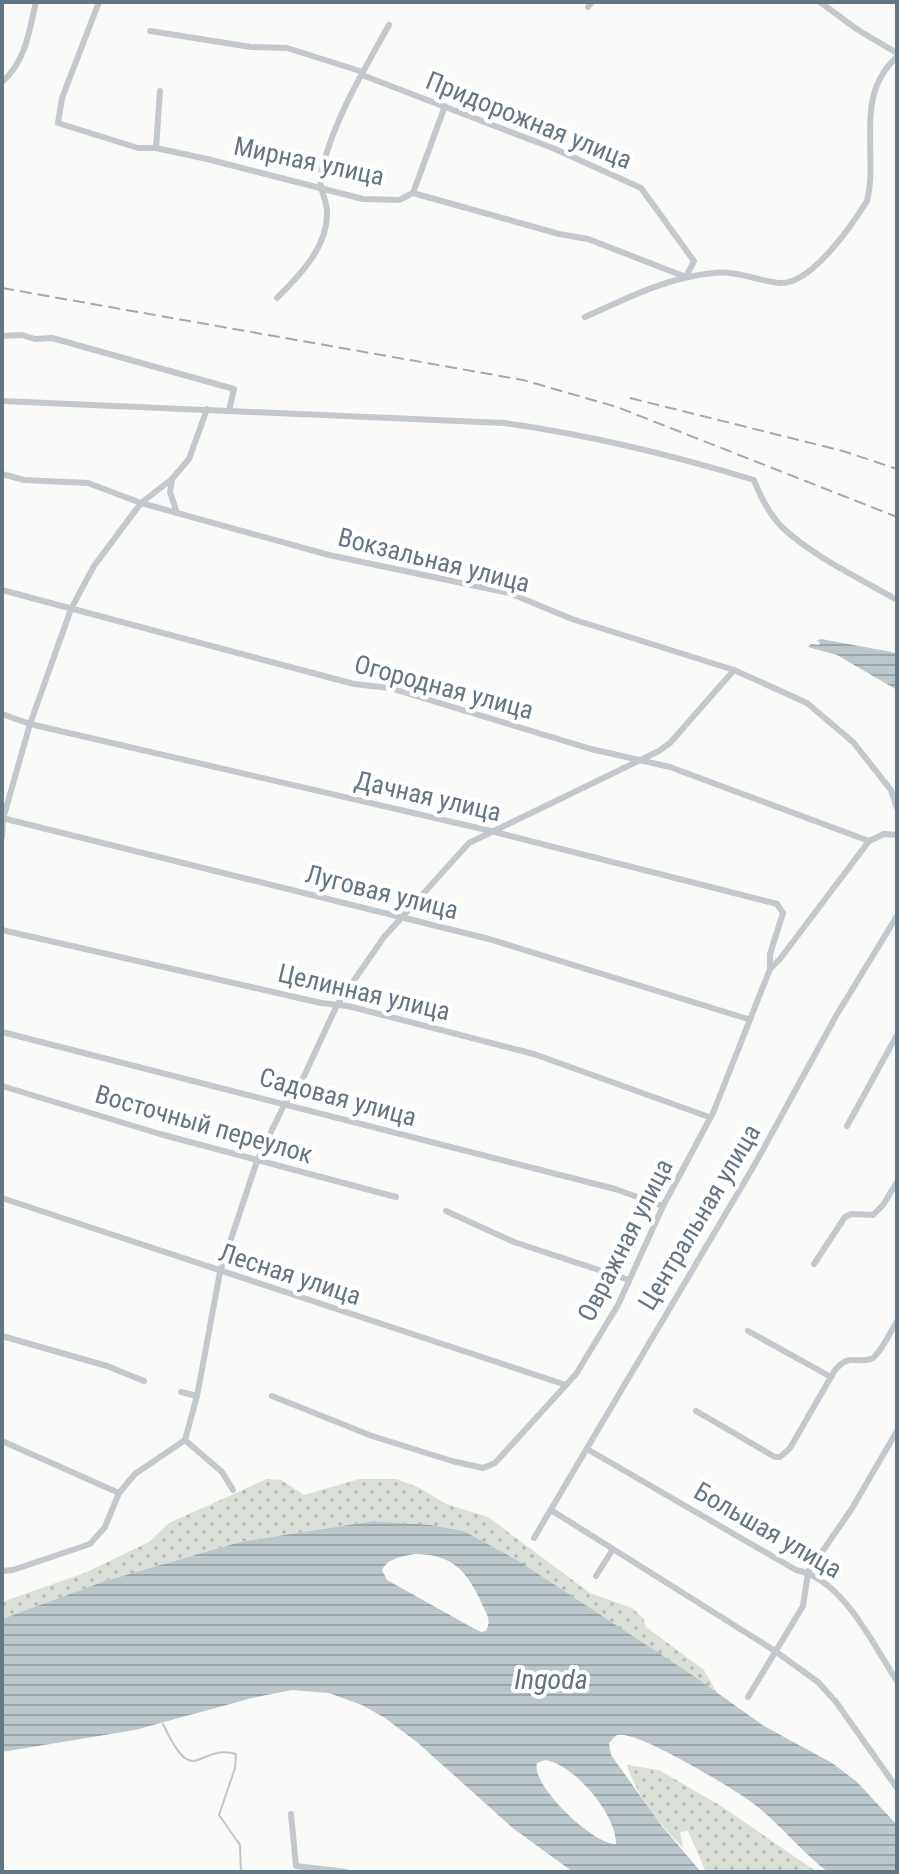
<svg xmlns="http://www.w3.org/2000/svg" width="899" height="1874" viewBox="0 0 899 1874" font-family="'Roboto Condensed',sans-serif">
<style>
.grass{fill:url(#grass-dots)}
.water{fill:url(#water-rules);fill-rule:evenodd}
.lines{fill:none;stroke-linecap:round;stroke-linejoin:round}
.stream{stroke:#bbc7cb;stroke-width:2}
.street{stroke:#c3c8cc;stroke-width:6}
.rail{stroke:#a2aab0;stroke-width:2;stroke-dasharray:12 6;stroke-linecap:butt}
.labels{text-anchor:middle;stroke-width:8;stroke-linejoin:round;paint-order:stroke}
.street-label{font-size:26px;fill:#657683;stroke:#fff}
.water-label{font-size:28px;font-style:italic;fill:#60757c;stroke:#fff}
</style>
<defs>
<pattern id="grass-dots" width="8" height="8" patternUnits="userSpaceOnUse" patternTransform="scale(2)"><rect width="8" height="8" fill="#dadfd7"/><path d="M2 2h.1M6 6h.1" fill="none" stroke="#b4b9b4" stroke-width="1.8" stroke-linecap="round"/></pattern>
<pattern id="water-rules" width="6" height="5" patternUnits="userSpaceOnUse" patternTransform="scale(2)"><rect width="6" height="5" fill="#bbc7cb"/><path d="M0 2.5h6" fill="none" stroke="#9ca6aa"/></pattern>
</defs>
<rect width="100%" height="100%" fill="#fafaf8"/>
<g class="grass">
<path d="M267,1479L281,1480L304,1495L359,1479H397L420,1488L446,1504L488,1517L590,1593L632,1608L643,1618L646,1627L704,1670L717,1693L517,1560L464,1531L431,1525L374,1521L240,1542L105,1581L2,1619V1602L87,1572L149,1542L169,1523Z"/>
<path d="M627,1765L659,1770L721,1806L817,1872H706L688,1831L680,1832L683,1848C659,1823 637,1798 627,1765Z"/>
</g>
<g class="water">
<path d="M821,639L897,653V690L837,655L808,647L811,644L819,645L820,642L816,641Z"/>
<path d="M374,1521L431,1525L464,1531L517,1560L695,1677L764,1726L832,1763L857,1782L897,1825V1872H828C800,1851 779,1822 750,1801C732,1788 637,1730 618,1735C614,1736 612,1740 609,1743L611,1755L661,1825L701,1872H573L514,1829L418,1743L385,1718L362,1705L329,1693L292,1690L252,1698L135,1730L2,1752V1619L105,1581L240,1542ZM415,1554C452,1554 467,1571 481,1602C486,1613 492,1620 486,1631L481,1632L473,1628L387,1580L382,1570C388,1558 403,1556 415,1554ZM545,1760C574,1764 617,1815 616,1844C595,1846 530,1785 537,1763Z"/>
</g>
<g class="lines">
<path class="stream" d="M163,1724C195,1792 196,1743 236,1754L235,1768L219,1815L240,1845L241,1872"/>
<g class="street">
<path d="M99,2L62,98L58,123L138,148H156L207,159L363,199L399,200L413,193L559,234L588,239L686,277L694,261L641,188L555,149L362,75"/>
<path d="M820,2L858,30L897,53"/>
<path d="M588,7L592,2"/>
<path d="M150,31L251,47L287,48L363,72"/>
<path d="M2,82C26,61 29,31 36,2"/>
<path d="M156,148L160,91"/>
<path d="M413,193L445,106"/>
<path d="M277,298C300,275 329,246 327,210C325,192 317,190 322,169C335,117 363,72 389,25"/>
<path d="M585,317C628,298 665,278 713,273C736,270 758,281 780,283C811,285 852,225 867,201C879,153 853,96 897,57"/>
<path d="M2,336L22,335L35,339L52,338L234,389L229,411"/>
<path d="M2,401L504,423C590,435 672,455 754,480C761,498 770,516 784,529C816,558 859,578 897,600"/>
<path d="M2,474L24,480L88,483L141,503L329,555L509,593L572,619L734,670L807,703L853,742L891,790L897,808"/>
<path d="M172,479L170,492L177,513"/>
<path d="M2,590L354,684L390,688L591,749L670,767L869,841"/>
<path d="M2,714L30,724L491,831L777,904L783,913L770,954V969"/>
<path d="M2,818L489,939L748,1019"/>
<path d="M2,837L3,819L30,724L71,609L94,566L141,503L172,479L189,459L207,409"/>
<path d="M2,930L321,1003L348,1006L534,1054L709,1117"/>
<path d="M2,1032L615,1189L663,1206"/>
<path d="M2,1086L160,1134L396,1197"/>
<path d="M847,1126L897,1035"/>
<path d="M2,1198L566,1385"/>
<path d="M446,1211L514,1242L629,1280"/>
<path d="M814,1264L845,1217L851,1214L873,1215L883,1205L897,1182"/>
<path d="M748,1331L831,1377"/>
<path d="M2,1336L107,1366L144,1381"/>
<path d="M181,1392L197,1396"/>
<path d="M272,1396L372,1436L452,1461L483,1468L495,1463L576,1374L618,1305L663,1206L713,1113L770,969L780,959L869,841L884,834L897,835"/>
<path d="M696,1411L775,1457H780L790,1448L835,1370C850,1353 854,1364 871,1359C879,1356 892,1329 897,1321"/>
<path d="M185,1440L197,1396L220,1272L257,1161L285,1103L293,1095L305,1074L337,1005L384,937L469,843L659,751L670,743L734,670"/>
<path d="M185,1440L222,1472L233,1490"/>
<path d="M2,1441L119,1493"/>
<path d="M587,1449L796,1570C843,1579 872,1643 897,1681"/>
<path d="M551,1510L775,1651L818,1682L836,1702L897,1788"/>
<path d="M534,1538L755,1164L836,1016L897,916"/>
<path d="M2,1571L13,1570L90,1544L105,1527L119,1493L135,1474L185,1440"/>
<path d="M596,1576L613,1549"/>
<path d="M748,1697L803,1606L808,1572L851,1510L897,1431"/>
<path d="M291,1814L296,1866L346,1872"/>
</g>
<g class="rail">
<path d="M2,288L523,380L617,407L897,517"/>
<path d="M630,398L843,451L897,469"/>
</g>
</g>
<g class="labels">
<g class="street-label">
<text transform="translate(529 120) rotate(22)" y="9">Придорожная улица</text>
<text transform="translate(309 161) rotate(12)" y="9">Мирная улица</text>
<text transform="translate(434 560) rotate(14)" y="9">Вокзальная улица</text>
<text transform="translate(444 687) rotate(15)" y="9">Огородная улица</text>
<text transform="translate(428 796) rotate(13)" y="9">Дачная улица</text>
<text transform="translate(382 892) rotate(14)" y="9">Луговая улица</text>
<text transform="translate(364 992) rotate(13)" y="9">Целинная улица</text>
<text transform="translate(338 1097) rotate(15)" y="9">Садовая улица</text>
<text transform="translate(204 1124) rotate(16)" y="9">Восточный переулок</text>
<text transform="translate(699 1217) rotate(-59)" y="9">Центральная улица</text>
<text transform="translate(625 1240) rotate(-63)" y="9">Овражная улица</text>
<text transform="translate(290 1274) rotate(18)" y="9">Лесная улица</text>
<text transform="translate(768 1530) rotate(30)" y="9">Большая улица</text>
</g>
<g class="water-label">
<text x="551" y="1689">Ingoda</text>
</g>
</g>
<rect width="899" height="1874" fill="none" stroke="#657683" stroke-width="8"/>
</svg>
